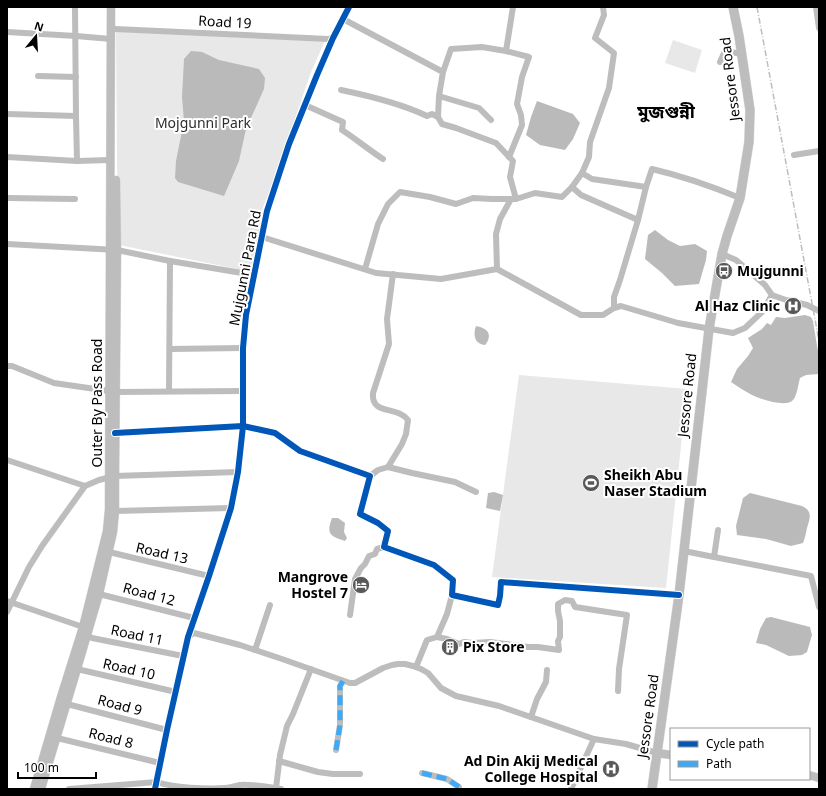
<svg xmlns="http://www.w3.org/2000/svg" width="826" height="796" viewBox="0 0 826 796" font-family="'Noto Sans','Noto Sans Bengali',sans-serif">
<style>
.green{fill:#e8e8e8}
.water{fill:#bababa}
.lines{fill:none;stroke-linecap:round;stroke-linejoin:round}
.major-casing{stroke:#dbdbdb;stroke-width:9}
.highway-casing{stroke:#dbdbdb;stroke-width:10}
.minor{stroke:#bdbdbd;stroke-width:6}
.major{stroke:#bdbdbd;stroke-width:8}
.highway{stroke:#bdbdbd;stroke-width:9}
.rail{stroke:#bdbdbd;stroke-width:1.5;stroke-dasharray:6 2 1 2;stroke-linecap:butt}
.quiet{stroke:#3fa9f5;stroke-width:5;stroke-dasharray:10 5;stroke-linecap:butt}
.cycleway-casing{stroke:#fff;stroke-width:8}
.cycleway{stroke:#0057b8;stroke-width:6}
.labels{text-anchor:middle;stroke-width:4;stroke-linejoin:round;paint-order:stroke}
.street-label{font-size:14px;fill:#000;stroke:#fff}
.park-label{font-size:14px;fill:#2d2d2d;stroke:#fff}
.poi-label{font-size:14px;font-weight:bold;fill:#000;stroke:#fff;text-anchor:start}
.district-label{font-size:18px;font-weight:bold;fill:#000;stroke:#fff}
</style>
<rect width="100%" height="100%" fill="#fff"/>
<g class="green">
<path d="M116,31L325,41L311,72L277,172L262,210L261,237L252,272L119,245L117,160Z"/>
<path d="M673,40L702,50L695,73L665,63Z"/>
<path d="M519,375L687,389L666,588L492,577Z"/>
</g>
<g class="water">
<path d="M191,51L202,52L219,60L259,69L265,78L264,89L246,129L239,161L224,196L178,182L175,178L176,161L184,121L182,97L184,59Z"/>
<path d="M537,101L573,114L580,123L573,139L565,150L540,145L526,135L531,117Z"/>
<path d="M655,230L668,240L680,246L695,244L707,251L706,260L699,284L675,286L662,273L645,259L648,235Z"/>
<path d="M805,315L811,317L813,321L817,346L819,355V374L806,375L800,378C798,385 797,397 792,401C784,407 760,399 752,395C745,391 738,387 731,382L737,369L748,356L753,348L748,338L762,329L767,323L771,325L776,317L785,318Z"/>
<path d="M476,326C488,328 493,335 485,345C474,344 473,334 476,326Z"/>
<path d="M494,492L503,495L500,511L486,508L488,493Z"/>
<path d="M750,493L802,506C813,511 810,518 807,528C806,533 805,538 803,543L791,546L766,539L737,535L736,526L743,498Z"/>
<path d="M332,518H338L345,523L344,532L347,538L345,541C330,536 326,534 332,518Z"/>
<path d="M771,617L810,627L812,635L807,652L802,655L789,656L766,645L756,643L760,629L766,618Z"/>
</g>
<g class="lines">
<defs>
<g id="major">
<path d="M657,753L671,755"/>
<path d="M809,775L819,778"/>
<path d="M34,789L61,697L83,627L107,531L109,510L111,7"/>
<path d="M41,789L77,669L99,594L113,532L115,511V476L117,250L116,180"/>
</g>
<path id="highway" d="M652,789L679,595L709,329L722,254L727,236L740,198L749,142L750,110L739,36L733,7"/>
</defs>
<use href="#major" class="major-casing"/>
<use href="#highway" class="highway-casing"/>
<g class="minor">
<path d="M75,7L76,116L77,161"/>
<path d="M816,7L819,28"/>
<path d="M343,19L443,72L439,96L438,117"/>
<path d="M115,29L328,39L333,38"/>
<path d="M7,32L76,36L111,39"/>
<path d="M720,62L725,51L742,54"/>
<path d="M443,72L451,49L482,47L506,51"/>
<path d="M38,76L76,77"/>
<path d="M341,90C370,96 400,103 427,116L432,114L438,117L442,124L456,128L496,143L513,161L510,177L516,199"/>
<path d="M439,96L479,108L491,120"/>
<path d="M305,105L343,122L342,130C356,139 369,150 383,159"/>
<path d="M7,114L76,116"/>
<path d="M794,155L819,151"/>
<path d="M7,157L77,161L110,160"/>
<path d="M509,157L522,125L521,115L517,104L522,77L529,57L506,51L513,7"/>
<path d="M582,173L592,179L646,187"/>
<path d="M572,187L581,195L638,220L646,187L652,169C682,176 711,186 740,198"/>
<path d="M7,198L75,199"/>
<path d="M262,237L376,273L441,279L497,269L581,315H603L614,308L621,306L678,323L733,333L745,328L762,312L772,295"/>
<path d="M7,244L117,250L170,261L254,275"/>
<path d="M722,254L736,260L765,285L772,295L786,300L807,305L819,311"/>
<path d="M365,269L378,224L388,204L400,192L430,197L456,204L473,198L492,199H516L535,193L562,197L572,187L582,173L589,157L590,142L609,88L614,53L595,38L604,15L603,7"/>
<path d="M497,269L496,234L500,219L511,199"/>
<path d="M614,308V297L620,280L638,220"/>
<path d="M170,349L243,348"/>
<path d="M7,366H12L54,383L109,391"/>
<path d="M169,391L170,261"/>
<path d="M116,392L243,391"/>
<path d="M115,433L243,426L275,433L300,451L370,476L360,514L378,523L388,531L384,547L434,565L453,580L452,595L498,605L500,596L501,582L679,595"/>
<path d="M7,460L85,486L99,480L115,476L238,472"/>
<path d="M388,467L402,444L406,434L408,420C397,405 371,416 373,393L389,344L387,319L393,274"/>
<path d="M370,476L378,470L388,467L412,473L455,482L476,492"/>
<path d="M115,511L231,508"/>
<path d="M684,551L714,557L718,530"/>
<path d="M109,552L209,576"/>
<path d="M714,557L811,576L819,607"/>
<path d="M99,594L194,618"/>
<path d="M452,595L447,614L437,637L447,639L459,644L464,642L473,643L490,642L528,647H538L559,650L558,641L560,637V621L558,611V604L565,600L572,601L575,607L627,615L619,669L618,691"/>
<path d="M7,601L83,627"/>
<path d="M7,612L29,567L42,546L85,486"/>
<path d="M350,615L355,579L361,568L365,564L369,556L375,554L377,549L384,547"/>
<path d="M87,635L92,638L183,656"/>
<path d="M188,637L194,633L240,645L282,659L350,683H355L383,668L392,665L398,664H405L413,666L421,669L428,673L441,688L456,696L499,706L594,739L626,744L657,753"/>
<path d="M255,650L270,605"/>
<path d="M416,667L427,640L437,637"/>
<path d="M77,669L176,692"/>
<path d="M67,704L167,730"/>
<path d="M531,717L537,699L546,682L547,670"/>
<path d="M57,738L160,763"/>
<path d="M336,750L340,725V686L343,681"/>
<path d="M279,761L318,772L333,774H360"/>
<path d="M422,773L447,779L459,787V789"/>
<path d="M276,788L280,755L287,726L293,714L311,669"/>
<path d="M69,789L157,782C173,788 208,789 225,788C230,788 235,786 240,785C253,784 268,787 281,789"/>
<path d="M155,789L167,730L188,637L209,576L231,508L238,472L243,426V348L246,315L267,211L289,144L317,75L333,38L349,7"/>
<path d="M571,789L594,739"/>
</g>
<use href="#major" class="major"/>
<use href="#highway" class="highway"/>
<path class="rail" d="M757,7L819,341"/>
<g class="quiet">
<path d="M336,750L340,725V686L343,681"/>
<path d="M422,773L447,779L459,787V789"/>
</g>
<defs>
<g id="cycleway">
<path d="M115,433L243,426L275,433L300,451L370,476L360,514L378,523L388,531L384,547L434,565L453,580L452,595L498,605L500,596L501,582L679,595"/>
<path d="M155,789L167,730L188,637L209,576L231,508L238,472L243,426V348L246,315L267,211L289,144L317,75L333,38L349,7"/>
</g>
</defs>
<use href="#cycleway" class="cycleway-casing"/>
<use href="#cycleway" class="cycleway"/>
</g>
<defs>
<symbol id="bus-disc" viewBox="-11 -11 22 22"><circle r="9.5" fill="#595959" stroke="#fff"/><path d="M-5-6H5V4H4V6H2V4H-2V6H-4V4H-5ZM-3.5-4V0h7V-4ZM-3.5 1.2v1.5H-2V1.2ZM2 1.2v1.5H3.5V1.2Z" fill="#fff"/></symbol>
<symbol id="hospital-disc" viewBox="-11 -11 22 22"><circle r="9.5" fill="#595959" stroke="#fff"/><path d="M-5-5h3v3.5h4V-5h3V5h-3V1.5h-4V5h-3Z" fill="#fff"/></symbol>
<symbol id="stadium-disc" viewBox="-11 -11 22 22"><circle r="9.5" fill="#595959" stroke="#fff"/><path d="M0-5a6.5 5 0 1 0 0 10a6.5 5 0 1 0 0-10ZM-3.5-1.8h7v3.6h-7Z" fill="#fff"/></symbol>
<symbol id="hotel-disc" viewBox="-11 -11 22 22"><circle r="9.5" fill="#595959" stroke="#fff"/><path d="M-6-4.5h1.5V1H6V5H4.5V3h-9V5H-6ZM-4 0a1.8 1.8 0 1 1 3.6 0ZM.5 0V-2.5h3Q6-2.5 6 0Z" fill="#fff"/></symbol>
<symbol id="building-disc" viewBox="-11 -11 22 22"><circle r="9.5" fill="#595959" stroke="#fff"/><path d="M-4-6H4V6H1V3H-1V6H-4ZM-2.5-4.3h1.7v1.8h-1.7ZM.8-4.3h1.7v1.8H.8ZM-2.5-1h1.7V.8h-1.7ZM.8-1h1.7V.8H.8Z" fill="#fff"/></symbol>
</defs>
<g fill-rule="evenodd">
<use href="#bus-disc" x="714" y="261" width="20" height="20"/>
<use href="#hospital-disc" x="783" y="296" width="20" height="20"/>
<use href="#stadium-disc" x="581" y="473" width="20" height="20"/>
<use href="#hotel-disc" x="351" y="575" width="20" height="20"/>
<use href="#building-disc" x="440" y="637" width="20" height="20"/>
<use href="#hospital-disc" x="601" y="759" width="20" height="20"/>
</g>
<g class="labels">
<g class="street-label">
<text transform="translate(225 22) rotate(3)" y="5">Road 19</text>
<text transform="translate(730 79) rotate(-97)" y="5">Jessore Road</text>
<text transform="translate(245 268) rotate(-79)" y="5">Mujgunni Para Rd</text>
<text transform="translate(687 395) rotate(-84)" y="5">Jessore Road</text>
<text transform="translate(97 403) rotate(-90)" y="5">Outer By Pass Road</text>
<text transform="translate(162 553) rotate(13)" y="5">Road 13</text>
<text transform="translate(149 594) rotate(15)" y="5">Road 12</text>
<text transform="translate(137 635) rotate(12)" y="5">Road 11</text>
<text transform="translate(129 669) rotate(13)" y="5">Road 10</text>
<text transform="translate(120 705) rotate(15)" y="5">Road 9</text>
<text transform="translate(648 716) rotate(-82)" y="5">Jessore Road</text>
<text transform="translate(111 738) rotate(14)" y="5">Road 8</text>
</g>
<g class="park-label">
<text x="203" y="128">Mojgunni Park</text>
</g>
<g class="poi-label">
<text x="737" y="276">Mujgunni</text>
<text x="780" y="311" text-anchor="end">Al Haz Clinic</text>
<text x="604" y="480">Sheikh Abu<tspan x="604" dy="16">Naser Stadium</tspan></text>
<text x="348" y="582" text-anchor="end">Mangrove<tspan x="348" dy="16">Hostel 7</tspan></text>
<text x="463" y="652">Pix Store</text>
<text x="598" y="766" text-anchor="end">Ad Din Akij Medical<tspan x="598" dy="16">College Hospital</tspan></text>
</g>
<g class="district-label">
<text x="666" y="118">মুজগুন্নী</text>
</g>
</g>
<rect width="826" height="796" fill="none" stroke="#000000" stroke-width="16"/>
<rect x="670" y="728" width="140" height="52" fill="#ffffff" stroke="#999999"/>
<rect x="678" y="741" width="20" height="6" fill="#0057b8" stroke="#999999"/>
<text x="706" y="748" font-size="12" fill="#000000">Cycle path</text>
<rect x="678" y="761" width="20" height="6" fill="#3fa9f5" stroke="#999999"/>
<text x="706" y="768" font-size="12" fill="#000000">Path</text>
<g transform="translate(36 36) rotate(18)" stroke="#ffffff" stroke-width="3" paint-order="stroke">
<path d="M0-3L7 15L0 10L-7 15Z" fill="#000000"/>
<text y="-6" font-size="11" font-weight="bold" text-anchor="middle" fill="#000000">N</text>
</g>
<path d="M18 772v6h78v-6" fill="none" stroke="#000000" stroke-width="2"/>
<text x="24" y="772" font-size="12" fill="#000000" stroke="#ffffff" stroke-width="3" paint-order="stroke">100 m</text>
</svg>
